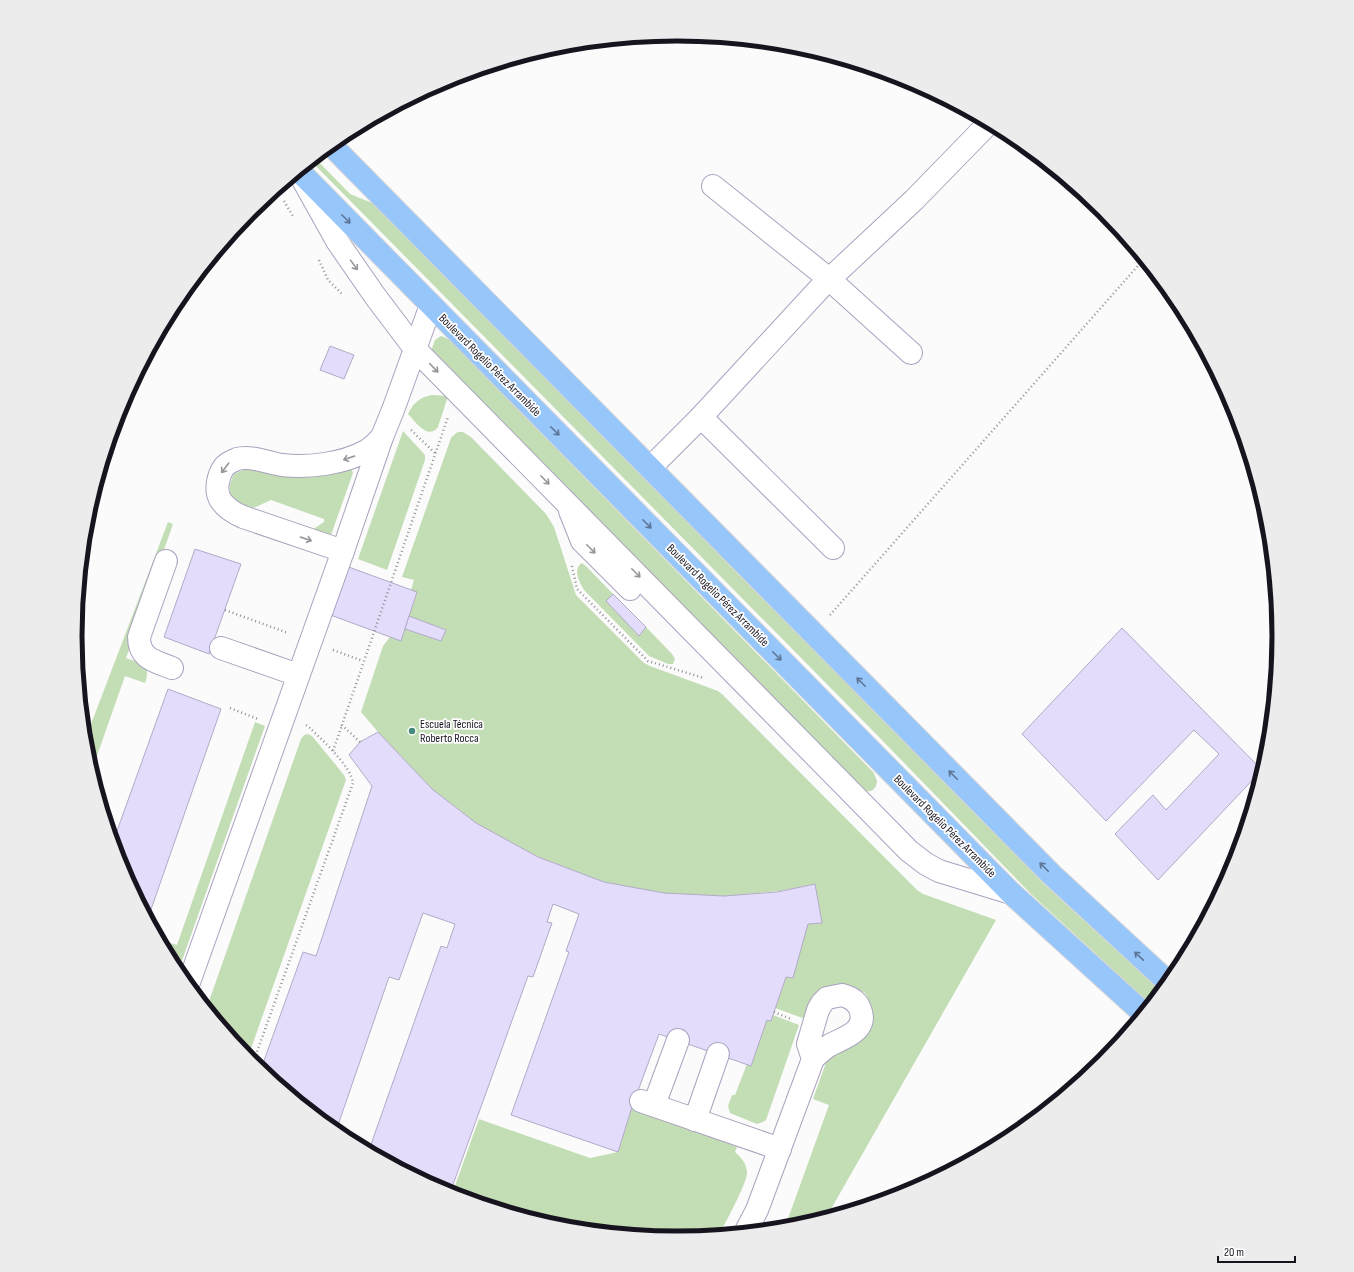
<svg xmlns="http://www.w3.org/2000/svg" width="1354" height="1272" viewBox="0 0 1354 1272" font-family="'Sofia Sans Condensed',sans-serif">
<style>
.green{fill:#c3ddb4}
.building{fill:#e3dcfa;stroke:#b1aac7}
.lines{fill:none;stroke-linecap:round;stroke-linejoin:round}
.minor-casing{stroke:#a9a2bf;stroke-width:24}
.major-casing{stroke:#d5d5d7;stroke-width:24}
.path{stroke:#919095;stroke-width:2.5;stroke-dasharray:1 3;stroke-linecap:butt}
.minor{stroke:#fff;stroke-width:22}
.major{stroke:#96c6fa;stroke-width:22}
.oneway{stroke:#5d7697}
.oneway2{stroke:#97959a}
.poi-dot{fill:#46897d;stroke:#fff;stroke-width:1.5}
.labels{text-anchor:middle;stroke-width:3.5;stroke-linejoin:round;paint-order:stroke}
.street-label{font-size:12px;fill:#17141f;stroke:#fff}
.poi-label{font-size:12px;fill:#17141f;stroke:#fff;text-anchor:start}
.rim{fill:none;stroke:#17141f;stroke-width:5}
</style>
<rect width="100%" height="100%" fill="#fbfbfb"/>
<g class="green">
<path d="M315,158L350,194L377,205L752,588L914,747L1043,883L1161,991L1150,1004L1031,894L877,735L311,161Z"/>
<path d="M441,336L444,337L451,341L874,773L877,781C876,791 870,793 861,790L431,351L435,340Z"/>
<path d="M432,395L448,396L438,427C428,441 415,421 408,414C413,403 420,397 432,395Z"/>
<path d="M403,431L425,455V460L387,570L358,559Z"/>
<path d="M458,432H463L471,437L546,514L554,527L576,595L644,663L650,666L718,691L723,695L917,890L923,894L996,920L827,1216L794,1226L785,1227L829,1105L813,1099L828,1057L871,1025L873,1013L870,1002L865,993L849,985L836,986L808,1020L775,1008L786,977L793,978L808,924L822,923L815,884L780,891L724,896L664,893L604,882L538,857L476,823L432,789L378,732L361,712L383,646L390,637L405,629L441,641L446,630L409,616L417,593L411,590L414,580L402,577L451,438L455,434Z"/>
<path d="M248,468L349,469L352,470L353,473L331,535L325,538L309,532L324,522V519L271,500L249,510C230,502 225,492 234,474Z"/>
<path d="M168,522L173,524L126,658C141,664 152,663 145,683L125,676L92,770L87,753L85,740Z"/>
<path d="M582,563L586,566L613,594L606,601L639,635L646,627L672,654L675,659L673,664H668L649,656L584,590C580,583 572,569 582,563Z"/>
<path d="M255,722L265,726L178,972L160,940L177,945Z"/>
<path d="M308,734L312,736L344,775L346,780L248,1057L207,1007L301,739L304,735Z"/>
<path d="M773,1015L799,1025L766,1120L763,1122L757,1124L730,1113L728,1106L732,1095H735L747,1064L751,1066L767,1020L771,1021Z"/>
<path d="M632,1107L737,1147L735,1152C741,1157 747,1164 747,1173C747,1183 725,1224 719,1234L677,1238L559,1226L452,1194L479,1119L590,1158L618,1152Z"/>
</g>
<g class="building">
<path d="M330,346L354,355L344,379L320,370Z"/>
<path d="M195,549L241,564L209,654L164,637Z"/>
<path d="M335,562L417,592L401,641L317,610Z"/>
<path d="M613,594L646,627L639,636L606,601Z"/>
<path d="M409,616L446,630L441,641L405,629Z"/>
<path d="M1122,628L1262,770L1158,880L1115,834L1153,795L1166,810L1219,754L1194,730L1106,821L1022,734Z"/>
<path d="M168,689L221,709L148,918L121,866L113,842Z"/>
<path d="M378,732L432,789L476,823L538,857L604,882L664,893L724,896L777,892L815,884L822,923L808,924L793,978L786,977L771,1021L767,1020L751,1066L659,1034L632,1107L618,1152L511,1115L569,952L566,951L579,914L553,904L547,922L552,923L533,977L528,976L450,1193L369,1150L441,946L447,948L455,924L423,913L399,980L389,977L336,1131L261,1069L303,952L316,956L372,786L349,755L360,742Z"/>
</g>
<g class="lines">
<defs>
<g id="minor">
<path d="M303,180L337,241L375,296L415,349L909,851L926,864L939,871L1011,893"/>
<path d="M713,186L829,279L911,353"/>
<path d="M701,417L833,548"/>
<path d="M650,468L701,417L821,287L914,200L989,123"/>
<path d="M570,511L582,541L630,589"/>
<path d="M343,551L243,517C234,513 225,508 220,499C215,490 218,475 224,467C227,463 233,461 237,459C252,455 267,463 282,465C307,468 343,464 366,451C372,448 377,442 382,437"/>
<path d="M166,561L139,637C139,659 155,661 172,668"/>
<path d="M221,648L298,675"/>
<path d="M188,985L343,551L382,437L393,410L431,305"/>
<path d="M842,995C850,997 857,1001 860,1009C869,1031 843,1038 830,1045C823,1049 818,1054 813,1059L808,1044L818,1010L822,1003L827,998Z"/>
<path d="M641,1101L780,1149"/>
<path d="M654,1105L678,1040"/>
<path d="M695,1120L718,1054"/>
<path d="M746,1231L757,1210L813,1059"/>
</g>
<g id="major">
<path d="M331,145L1052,875L1168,982"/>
<path d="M299,171L1011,893L1143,1013"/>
</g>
</defs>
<use href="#minor" class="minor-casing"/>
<use href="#major" class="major-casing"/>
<g class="path">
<path d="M284,201L294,218"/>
<path d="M319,260L328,280L343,295"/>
<path d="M411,430L435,453"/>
<path d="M572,566L577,589L648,661L704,678"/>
<path d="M225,610L288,633"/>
<path d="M830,615L1143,260"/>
<path d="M333,650L363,661"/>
<path d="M230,708L258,719"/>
<path d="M360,742L342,725L448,417"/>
<path d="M333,751L342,725"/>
<path d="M774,1012L791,1019"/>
<path d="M253,1063L353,783C351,766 322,740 310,728L306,725"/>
</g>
<use href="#minor" class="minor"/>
<use href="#major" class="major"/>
</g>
<defs><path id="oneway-shaft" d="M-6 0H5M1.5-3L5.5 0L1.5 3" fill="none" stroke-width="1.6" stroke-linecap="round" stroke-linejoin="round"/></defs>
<g class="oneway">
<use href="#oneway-shaft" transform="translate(346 219) rotate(45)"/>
<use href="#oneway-shaft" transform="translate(555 431) rotate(45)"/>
<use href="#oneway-shaft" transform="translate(647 524) rotate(45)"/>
<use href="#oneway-shaft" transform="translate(777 656) rotate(45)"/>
<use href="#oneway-shaft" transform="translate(861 682) rotate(-135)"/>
<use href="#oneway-shaft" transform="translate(953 775) rotate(-135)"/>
<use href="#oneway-shaft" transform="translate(1044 867) rotate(-135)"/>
<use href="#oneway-shaft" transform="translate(1139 956) rotate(-137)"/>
</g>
<g class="oneway2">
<use href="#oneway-shaft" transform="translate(354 265) rotate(55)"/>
<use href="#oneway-shaft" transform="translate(434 368) rotate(46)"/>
<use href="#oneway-shaft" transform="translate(349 458) rotate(161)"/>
<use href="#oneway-shaft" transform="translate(225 468) rotate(127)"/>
<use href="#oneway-shaft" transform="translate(545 480) rotate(45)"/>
<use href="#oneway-shaft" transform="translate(306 539) rotate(19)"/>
<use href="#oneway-shaft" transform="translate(591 549) rotate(45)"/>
<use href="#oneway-shaft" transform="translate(636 573) rotate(45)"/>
</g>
<circle class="poi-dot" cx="412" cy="731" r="4"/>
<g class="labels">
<g class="street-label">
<text transform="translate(490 365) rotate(45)" y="4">Boulevard Rogelio Pérez Arrambide</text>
<text transform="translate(718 595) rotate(45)" y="4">Boulevard Rogelio Pérez Arrambide</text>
<text transform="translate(945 826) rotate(45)" y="4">Boulevard Rogelio Pérez Arrambide</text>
</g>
<g class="poi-label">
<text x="420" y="728">Escuela Técnica<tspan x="420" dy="14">Roberto Rocca</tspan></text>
</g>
</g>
<path d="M0 0H1354V1272H0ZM82 636a595 595 0 1 1 1190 0a595 595 0 1 1-1190 0Z" fill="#ececed" fill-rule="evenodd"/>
<path class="rim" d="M82 636a595 595 0 1 1 1190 0a595 595 0 1 1-1190 0Z"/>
<path d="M1218 1256v6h77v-6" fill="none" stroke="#17141f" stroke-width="2"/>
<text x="1224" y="1256" font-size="12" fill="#17141f" stroke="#ffffff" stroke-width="3" paint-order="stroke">20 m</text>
</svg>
